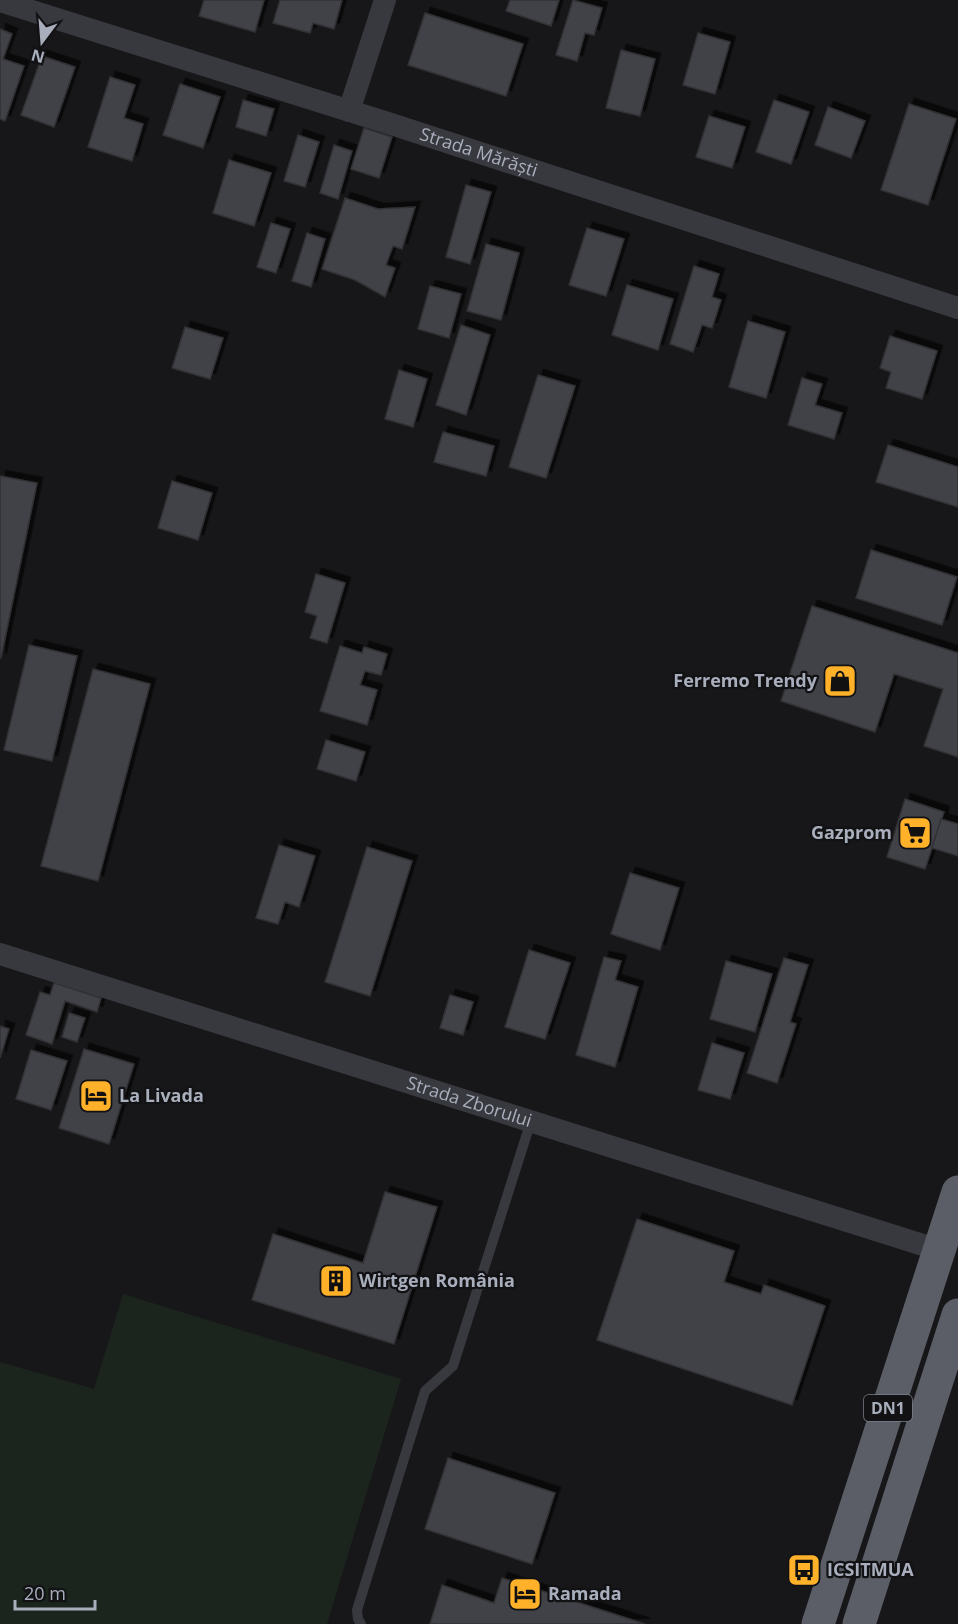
<svg xmlns="http://www.w3.org/2000/svg" width="958" height="1624" viewBox="0 0 958 1624" font-family="'Open Sans',sans-serif">
<style>
.green{fill:#1c251d}
.building{fill:#414247;stroke:#313136;stroke-width:1.5;filter:url(#shadow)}
.lines{fill:none;stroke-linecap:round;stroke-linejoin:round}
.service{stroke:#38393f;stroke-width:10}
.minor{stroke:#38393f;stroke-width:22}
.trunk{stroke:#5b5e67;stroke-width:33}
.labels{text-anchor:middle;stroke-width:4.5;stroke-linejoin:round;paint-order:stroke}
.shield{fill:#121215;stroke:#7b7f89;stroke-width:1.5}
.shield-label{font-size:16px;font-weight:bold;fill:#a8aebb}
.street-label{font-size:18px;fill:#a8aebb;stroke:#121215}
.poi-label{font-size:18px;font-weight:bold;fill:#a8aebb;stroke:#121215;text-anchor:start}
</style>
<defs>
<filter id="shadow"><feDropShadow dx="5.5" dy="-5.5" stdDeviation="0" flood-color="#0009"/></filter>
</defs>
<rect width="100%" height="100%" fill="#171719"/>
<path class="green" d="M123,1294L401,1379L327,1624H0V1362L94,1389Z"/>
<g class="building">
<path d="M204,0H264L255,32L199,16Z"/>
<path d="M280,0H342L334,29L313,23L310,33L273,23Z"/>
<path d="M510,0H559L551,26L506,11Z"/>
<path d="M573,0L602,8L594,35L585,33L577,61L556,55Z"/>
<path d="M425,13L523,44L506,96L408,65Z"/>
<path d="M0,29L12,34L3,59L24,66L5,121L0,119Z"/>
<path d="M698,33L730,42L715,94L683,85Z"/>
<path d="M621,50L655,59L640,116L606,108Z"/>
<path d="M42,56L75,67L54,127L21,115Z"/>
<path d="M110,77L135,85L124,118L143,124L132,161L88,147Z"/>
<path d="M180,84L220,97L203,148L163,135Z"/>
<path d="M243,100L274,109L266,136L236,127Z"/>
<path d="M774,100L809,112L791,164L756,152Z"/>
<path d="M909,104L956,119L928,205L881,190Z"/>
<path d="M828,107L865,121L851,158L815,145Z"/>
<path d="M709,116L745,127L732,168L696,157Z"/>
<path d="M364,128L392,137L379,178L351,169Z"/>
<path d="M298,135L319,142L305,187L284,181Z"/>
<path d="M334,145L352,151L338,199L320,193Z"/>
<path d="M229,160L271,173L254,226L213,213Z"/>
<path d="M466,185L491,192L470,264L446,257Z"/>
<path d="M345,198L378,209L415,207L402,249L393,246L386,265L395,268L385,297L355,280L322,269Z"/>
<path d="M271,223L290,229L276,273L257,267Z"/>
<path d="M587,228L624,239L606,296L569,285Z"/>
<path d="M307,233L325,239L311,287L292,281Z"/>
<path d="M486,244L519,253L501,320L467,311Z"/>
<path d="M694,266L719,274L712,297L721,300L712,328L702,325L693,352L670,344Z"/>
<path d="M627,285L673,299L658,350L612,335Z"/>
<path d="M430,286L461,294L449,338L418,329Z"/>
<path d="M748,321L785,332L766,398L729,387Z"/>
<path d="M461,325L490,335L466,415L436,405Z"/>
<path d="M185,327L223,338L210,379L172,368Z"/>
<path d="M890,336L937,351L922,399L886,388L891,372L880,368Z"/>
<path d="M399,370L427,379L413,427L385,419Z"/>
<path d="M538,375L575,386L546,478L509,467Z"/>
<path d="M802,378L822,384L815,405L842,413L834,439L788,425Z"/>
<path d="M443,432L494,446L486,476L434,462Z"/>
<path d="M888,445L958,467V507L876,482Z"/>
<path d="M0,476L37,483L1,658H0Z"/>
<path d="M172,481L212,493L198,540L158,528Z"/>
<path d="M871,550L957,577L942,625L856,598Z"/>
<path d="M316,574L345,583L327,643L310,638L317,616L305,612Z"/>
<path d="M812,606L958,653V757L924,746L943,689L894,674L875,732L781,701Z"/>
<path d="M29,645L77,656L52,761L4,750Z"/>
<path d="M340,646L362,653L364,647L387,654L381,675L365,671L360,685L377,690L367,725L320,711Z"/>
<path d="M93,669L150,684L98,881L41,866Z"/>
<path d="M326,740L365,752L356,781L317,769Z"/>
<path d="M905,799L944,812L925,869L887,857Z"/>
<path d="M941,819L958,824V856L932,848Z"/>
<path d="M279,845L315,856L299,907L285,902L278,924L256,918Z"/>
<path d="M367,847L412,861L370,996L325,982Z"/>
<path d="M630,873L679,888L660,950L611,934Z"/>
<path d="M529,950L570,963L545,1039L505,1027Z"/>
<path d="M604,957L621,961L615,980L638,987L615,1067L576,1055Z"/>
<path d="M784,958L808,965L790,1022L796,1024L777,1083L747,1073Z"/>
<path d="M726,961L772,974L755,1032L710,1019Z"/>
<path d="M54,983L101,998L97,1012L65,1001L52,1044L26,1035L40,992L50,995Z"/>
<path d="M450,995L473,1002L463,1035L440,1028Z"/>
<path d="M69,1013L85,1018L77,1042L62,1037Z"/>
<path d="M0,1026L9,1029L0,1058Z"/>
<path d="M712,1043L744,1053L730,1099L698,1090Z"/>
<path d="M84,1049L134,1064L109,1144L59,1128Z"/>
<path d="M31,1050L67,1061L51,1110L16,1099Z"/>
<path d="M385,1192L437,1207L394,1344L252,1300L273,1234L363,1263Z"/>
<path d="M637,1219L734,1251L724,1282L761,1294L764,1285L825,1306L792,1405L597,1340Z"/>
<path d="M448,1458L555,1493L532,1564L425,1529Z"/>
<path d="M502,1578L645,1624H430L442,1585L494,1603Z"/>
</g>
<g class="lines">
<path class="service" d="M361,1624L358,1619L357,1610L425,1391L453,1366L531,1121"/>
<g class="minor">
<path id="s1" d="M0,1L388,123L958,308"/>
<path d="M349,111L385,0"/>
<path id="s2" d="M0,954L939,1250"/>
</g>
<g class="trunk">
<path d="M818,1624L958,1192"/>
<path d="M859,1624L958,1315"/>
</g>
</g>
<defs>
<symbol id="shop-square" viewBox="-11 -11 22 22"><rect x="-9" y="-9" width="18" height="18" rx="4" fill="#ffb129" stroke="#121215"/><path d="M-5-2.5h2.3a2.7 3.5 0 0 1 5.4 0H5L5.5 6h-11ZM-1.5-2.5h3a1.5 2.3 0 0 0-3 0Z" fill="#111"/></symbol>
<symbol id="supermarket-square" viewBox="-11 -11 22 22"><rect x="-9" y="-9" width="18" height="18" rx="4" fill="#ffb129" stroke="#121215"/><path d="M-6-5.5h2.5l.6 2H6L4.5 2H-2.5L-4.4-4H-6ZM-1.5 3.2a1.3 1.3 0 1 0 .1 0ZM3 3.2a1.3 1.3 0 1 0 .1 0Z" fill="#111"/></symbol>
<symbol id="hotel-square" viewBox="-11 -11 22 22"><rect x="-9" y="-9" width="18" height="18" rx="4" fill="#ffb129" stroke="#121215"/><path d="M-6-4.5h1.5V1H6V5H4.5V3h-9V5H-6ZM-4 0a1.8 1.8 0 1 1 3.6 0ZM.5 0V-2.5h3Q6-2.5 6 0Z" fill="#111"/></symbol>
<symbol id="building-square" viewBox="-11 -11 22 22"><rect x="-9" y="-9" width="18" height="18" rx="4" fill="#ffb129" stroke="#121215"/><path d="M-4-6H4V6H1V3H-1V6H-4ZM-2.5-4.3h1.7v1.8h-1.7ZM.8-4.3h1.7v1.8H.8ZM-2.5-1h1.7V.8h-1.7ZM.8-1h1.7V.8H.8Z" fill="#111"/></symbol>
<symbol id="bus-square" viewBox="-11 -11 22 22"><rect x="-9" y="-9" width="18" height="18" rx="4" fill="#ffb129" stroke="#121215"/><path d="M-5-6H5V4H4V6H2V4H-2V6H-4V4H-5ZM-3.5-4V0h7V-4ZM-3.5 1.2v1.5H-2V1.2ZM2 1.2v1.5H3.5V1.2Z" fill="#111"/></symbol>
</defs>
<g fill-rule="evenodd">
<use href="#shop-square" x="821" y="662" width="38" height="38"/>
<use href="#supermarket-square" x="896" y="814" width="38" height="38"/>
<use href="#hotel-square" x="77" y="1077" width="38" height="38"/>
<use href="#building-square" x="317" y="1262" width="38" height="38"/>
<use href="#bus-square" x="785" y="1551" width="38" height="38"/>
<use href="#hotel-square" x="506" y="1575" width="38" height="38"/>
</g>
<g class="labels">
<rect class="shield" x="864" y="1395" width="48" height="26" rx="4.5"/>
<g class="shield-label">
<text x="888" y="1414">DN1</text>
</g>
<g class="street-label">
<text dy="6" stroke="none"><textPath href="#s1" startOffset="502">Strada Mărăști</textPath></text>
<text dy="6" stroke="none"><textPath href="#s2" startOffset="492">Strada Zborului</textPath></text>
</g>
<g class="poi-label">
<text x="817" y="687" text-anchor="end">Ferremo Trendy</text>
<text x="892" y="839" text-anchor="end">Gazprom</text>
<text x="119" y="1102">La Livada</text>
<text x="359" y="1287">Wirtgen România</text>
<text x="827" y="1576">ICSITMUA</text>
<text x="548" y="1600">Ramada</text>
</g>
</g>
<g transform="translate(42 42) rotate(196)" stroke="#121215" stroke-width="4.5" paint-order="stroke">
<path d="M0-4.5L10 22L0 15L-10 22Z" fill="#a8aebb"/>
<text y="-9" font-size="16" font-weight="bold" text-anchor="middle" fill="#a8aebb">N</text>
</g>
<path d="M15 1600v9h80v-9" fill="none" stroke="#a8aebb" stroke-width="3"/>
<text x="24" y="1600" font-size="18" fill="#a8aebb" stroke="#121215" stroke-width="4.5" paint-order="stroke">20 m</text>
</svg>
